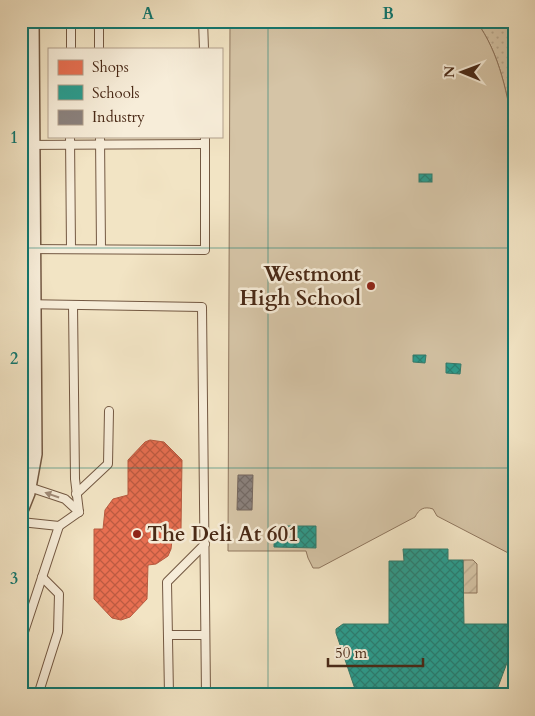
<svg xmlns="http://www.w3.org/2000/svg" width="535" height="716" viewBox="0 0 535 716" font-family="Cardo,serif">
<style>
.grass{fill:url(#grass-dots);stroke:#8f765e}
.park{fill:#d5c4a6;stroke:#8f765e}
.garden{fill:url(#garden-furrows);stroke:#8f765e}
.shops{fill:url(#shops-cross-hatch);stroke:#b85a3f}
.schools{fill:url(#schools-cross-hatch);stroke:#337a6b}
.industry{fill:url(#industry-cross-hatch);stroke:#76675d}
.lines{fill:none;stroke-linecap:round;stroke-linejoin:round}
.service-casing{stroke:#735842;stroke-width:10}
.minor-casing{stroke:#735842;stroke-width:18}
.service{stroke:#f7edd9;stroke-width:8}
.minor{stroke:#f7edd9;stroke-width:15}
.oneway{fill:#a08b78}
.grid{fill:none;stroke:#0f766e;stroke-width:1;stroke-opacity:0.55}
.poi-dot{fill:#8f2418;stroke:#f7edd9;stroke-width:2}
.labels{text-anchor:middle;stroke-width:5;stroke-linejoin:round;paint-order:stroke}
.poi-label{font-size:21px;font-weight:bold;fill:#492916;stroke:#f7edd9;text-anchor:end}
.neatline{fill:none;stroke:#0f766e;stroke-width:2}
.grid-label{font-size:16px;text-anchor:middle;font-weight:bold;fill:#0f766e}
</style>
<defs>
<pattern id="grass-dots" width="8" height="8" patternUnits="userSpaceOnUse" patternTransform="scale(1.25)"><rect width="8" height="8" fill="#d5c4a6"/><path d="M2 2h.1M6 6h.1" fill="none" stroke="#b8a88e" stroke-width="1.8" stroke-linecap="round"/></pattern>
<pattern id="garden-furrows" width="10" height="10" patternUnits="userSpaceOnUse" patternTransform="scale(1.25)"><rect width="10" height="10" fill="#d5c4a6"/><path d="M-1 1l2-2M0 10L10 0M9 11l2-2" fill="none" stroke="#b8a88e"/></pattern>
<pattern id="shops-cross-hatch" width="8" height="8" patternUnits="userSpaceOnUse" patternTransform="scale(1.25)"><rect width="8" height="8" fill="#e76f51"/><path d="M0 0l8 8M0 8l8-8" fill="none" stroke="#bd5b42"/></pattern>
<pattern id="schools-cross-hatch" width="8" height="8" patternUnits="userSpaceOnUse" patternTransform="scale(1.25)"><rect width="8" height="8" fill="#2a9d8f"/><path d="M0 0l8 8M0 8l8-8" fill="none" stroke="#268074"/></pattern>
<pattern id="industry-cross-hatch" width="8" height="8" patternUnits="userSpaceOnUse" patternTransform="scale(1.25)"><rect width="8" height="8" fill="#8a817c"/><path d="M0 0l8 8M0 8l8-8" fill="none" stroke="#736a65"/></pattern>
</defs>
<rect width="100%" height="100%" fill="#f2e4c4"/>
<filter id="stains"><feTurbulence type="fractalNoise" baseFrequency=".004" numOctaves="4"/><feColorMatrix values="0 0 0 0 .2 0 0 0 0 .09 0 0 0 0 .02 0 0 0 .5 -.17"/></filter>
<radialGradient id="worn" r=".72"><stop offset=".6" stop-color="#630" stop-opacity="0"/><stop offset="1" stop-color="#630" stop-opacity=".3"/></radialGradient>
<path class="grass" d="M476,21H514V135C508,97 500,53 476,21Z"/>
<path class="park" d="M230,21H476C500,53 508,97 514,135V556L437,516L433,509C424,506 419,509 415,517L319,568H313L308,558L306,551H228Z"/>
<path class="garden" d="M463,560H473L477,564V593H463Z"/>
<path class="shops" d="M150,440L164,442L182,460L181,530L173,531L171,549L168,556L156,564L148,565L147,599L130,617L121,620L112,618L94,599V529H103L105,510L113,499L128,495V460L145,442Z"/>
<g class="schools">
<rect x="419" y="174" width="13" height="8"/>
<path d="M413,355H426L425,363L413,362Z"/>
<path d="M446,363L461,364L460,374L446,373Z"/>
<path d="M274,526H316V548L274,547Z"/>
<path d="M403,549H448V560H463L464,624H514V644L495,695H357L336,633V629L343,624H389V561H404Z"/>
</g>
<path class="industry" d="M238,475H253L252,510H237Z"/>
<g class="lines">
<defs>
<g id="service">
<path d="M99,21V49"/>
<path d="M203,21L204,49"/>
<path d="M71,49V21"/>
<path d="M70,136L71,249"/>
<path d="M100,136L101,249"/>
<path d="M21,145L205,144"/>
<path d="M21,249L205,250V136"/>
<path d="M21,304L202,307L206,695"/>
<path d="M73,305L75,479L79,512"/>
<path d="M25,488L35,489L65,499L79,512"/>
<path d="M76,494L108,464L109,411"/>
<path d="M21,522L59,526L79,512"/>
<path d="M168,635H205"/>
<path d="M21,641L59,526"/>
<path d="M38,695L58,632L59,594L42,577"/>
<path d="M169,695L167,582L205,544"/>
</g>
<path id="minor" d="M21,508L27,493L34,454L31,21"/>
</defs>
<use href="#service" class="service-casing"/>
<use href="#minor" class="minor-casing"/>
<use href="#service" class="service"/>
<use href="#minor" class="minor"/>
</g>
<defs><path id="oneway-solid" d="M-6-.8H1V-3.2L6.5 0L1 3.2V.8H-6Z" transform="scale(1.25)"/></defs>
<use class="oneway" href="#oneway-solid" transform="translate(52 495) rotate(-161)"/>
<path class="grid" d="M268,21V695M21,248H514M21,468H514"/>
<g class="poi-dot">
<circle cx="371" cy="286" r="5"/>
<circle cx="137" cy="534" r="5"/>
</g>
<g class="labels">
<g class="poi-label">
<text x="361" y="281">Westmont<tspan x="361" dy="24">High School</tspan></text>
<text x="147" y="541" text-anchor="start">The Deli At 601</text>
</g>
</g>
<rect width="535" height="716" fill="none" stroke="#f2e4c4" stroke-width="55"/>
<rect x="48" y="48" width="175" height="90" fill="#f7edd9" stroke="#b19f8b"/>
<rect x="58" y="60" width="25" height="15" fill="#e76f51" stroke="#b19f8b"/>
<text x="92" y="72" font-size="15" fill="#492916">Shops</text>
<rect x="58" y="85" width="25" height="15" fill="#2a9d8f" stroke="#b19f8b"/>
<text x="92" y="98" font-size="15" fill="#492916">Schools</text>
<rect x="58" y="110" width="25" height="15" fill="#8a817c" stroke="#b19f8b"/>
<text x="92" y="122" font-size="15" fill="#492916">Industry</text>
<g transform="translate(462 72) rotate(271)" stroke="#f7edd9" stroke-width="4" paint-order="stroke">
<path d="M0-4L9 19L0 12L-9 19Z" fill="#492916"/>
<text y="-8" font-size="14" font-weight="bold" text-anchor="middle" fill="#492916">N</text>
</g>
<path d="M328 658v8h95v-8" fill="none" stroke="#492916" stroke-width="2.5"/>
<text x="335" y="658" font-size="15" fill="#492916" stroke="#f7edd9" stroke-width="4" paint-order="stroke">50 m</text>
<rect x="28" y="28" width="480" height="660" class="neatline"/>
<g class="grid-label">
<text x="148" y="19">A</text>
<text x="388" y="19">B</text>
<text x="14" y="143">1</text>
<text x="14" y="364">2</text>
<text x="14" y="584">3</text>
</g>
<rect width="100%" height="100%" filter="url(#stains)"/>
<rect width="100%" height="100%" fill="url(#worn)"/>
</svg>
